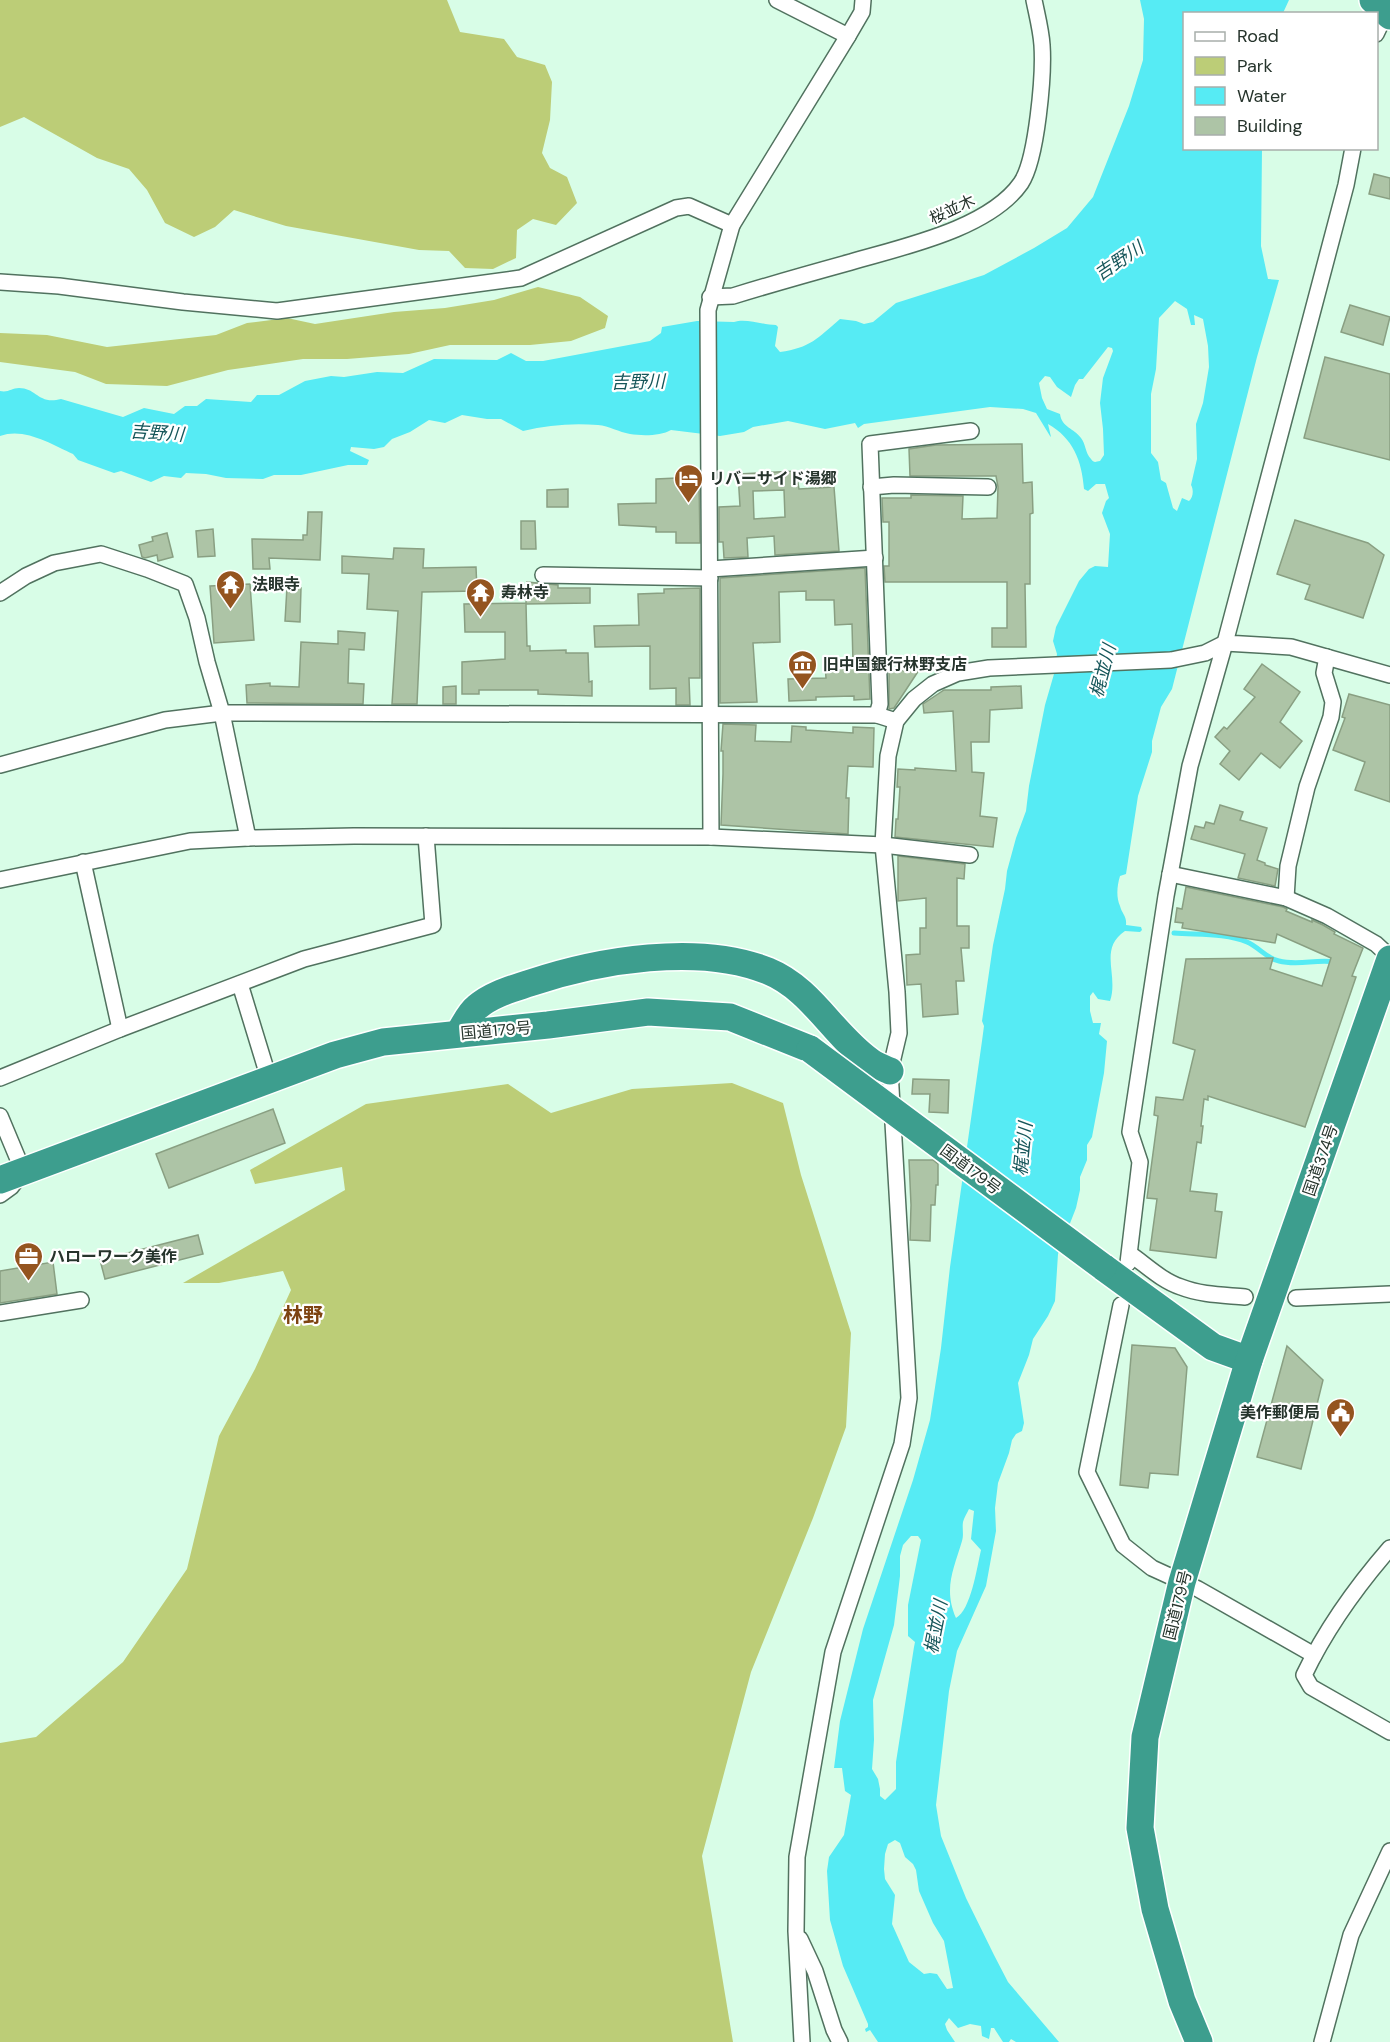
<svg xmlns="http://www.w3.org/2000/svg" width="1390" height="2042" viewBox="0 0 1390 2042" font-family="'DM Sans','Noto Sans JP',sans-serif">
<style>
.green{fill:#bccd77}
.water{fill:#56ebf4;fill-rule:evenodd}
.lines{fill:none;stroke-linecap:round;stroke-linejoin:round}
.stream{stroke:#56ebf4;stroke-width:5}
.building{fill:#adc4a6;stroke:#899f82;stroke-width:1.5;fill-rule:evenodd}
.street-casing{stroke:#51725f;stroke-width:18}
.highway-casing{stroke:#fff;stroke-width:30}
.street{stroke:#fff;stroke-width:15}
.highway{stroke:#3d9e8e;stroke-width:27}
.highway-bridge-casing{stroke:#fff;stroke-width:30;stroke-linecap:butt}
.highway-bridge{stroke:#3d9e8e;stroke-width:27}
.labels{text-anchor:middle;stroke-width:4.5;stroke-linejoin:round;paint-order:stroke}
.street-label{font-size:16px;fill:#26342c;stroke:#fff}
.poi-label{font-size:16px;font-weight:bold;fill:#26342c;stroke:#fff;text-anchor:start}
.water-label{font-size:18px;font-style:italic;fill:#16565a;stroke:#fff}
.quarter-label{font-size:20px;font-weight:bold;fill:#7d4311;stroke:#fff}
</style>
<rect width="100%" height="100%" fill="#d8fde7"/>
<g class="green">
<path d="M0,0H447L460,32L504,39L517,57L545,65L552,82L550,120L542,153L550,168L567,177L577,203L556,225L533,219L517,230L516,258L493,269L465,268L449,251L419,250L286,226L234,210L215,227L194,237L165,223L147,190L129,169L97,158L24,117L0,127Z"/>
<path d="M538,287L580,297L608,316L605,328L571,341L530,345H450L409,354L347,359H303L228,370L167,386L106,384L75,372L0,362V333L47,335L107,347L216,335L247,323L287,318L315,324L394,312L445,308L494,300Z"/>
<path d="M732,1083L783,1103L801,1175L851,1333L846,1427L813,1518L751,1672L702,1856L733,2042H0V1743L36,1737L123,1662L187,1569L219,1436L255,1369L291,1290L283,1271L219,1283H183L345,1190L342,1167L255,1184L250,1170L366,1104L508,1084L551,1113L632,1089Z"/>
</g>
<path class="water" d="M1140,0H1289L1283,13L1184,14V148L1262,149L1261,246L1268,279L1279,280L1257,357L1172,689L1161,707L1152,741V752L1138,796L1126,874L1120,876C1117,886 1116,897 1120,906C1122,914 1127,916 1126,925L1141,927L1142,930L1140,932L1125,931C1098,949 1119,975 1110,1001L1098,999L1093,992L1090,996V1011L1093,1023H1101L1099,1034L1107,1041L1104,1073L1092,1137L1087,1145V1160L1080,1177V1190L1076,1208L1058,1254L1055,1301L1048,1316L1033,1339L1029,1355L1018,1383L1024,1423L1022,1431L1016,1434L1012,1440L1009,1453L998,1483L995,1508L996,1531L986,1586L957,1651L949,1691L936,1805L941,1836L966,1898L994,1955L1008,1982L1059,2042H1016L1011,2039L1009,2042H1003L994,2028H991L989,2039L982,2036L981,2026L970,2024L958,2028L949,2018L945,2024L947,2030L955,2042H878L870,2030L866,2032L865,2029L868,2027V2024L843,1966L830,1920L827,1871L829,1857L844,1835L851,1795L845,1791L842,1768H834L840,1721L863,1629L913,1480L930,1420L941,1348L950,1267L982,1041L984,1026L982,1021L993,945L1005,889L1007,871L1016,838L1026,811L1029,786L1045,705L1054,674L1057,654L1053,641L1056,627L1079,581L1089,569L1095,566L1108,567L1110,534L1102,513L1106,501L1109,498L1105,484H1096L1088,491L1084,489C1082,461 1073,438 1048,424L1051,437L1050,436L1036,413L1023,409L990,407L864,424L858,428L855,423L825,429L788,421L753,427L744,432L720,436L671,430C661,436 642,436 630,434C619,432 609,426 598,425C572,423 548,425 523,431L501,419H487L462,415L445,423L429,420L410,432L392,439L384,447L374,449L351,447L350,451L369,460L367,465H348L301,475H274L263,479L226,478L206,474L186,473L181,478L164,476L151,482L121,471L114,473L78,460L73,454C51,444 24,427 0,436V391C8,393 12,388 19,388C37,388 38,405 61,399L123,417L144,408L174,414L185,406H197L206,399L251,402L257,395H279L305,381L331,376L344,377L377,372L403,373L434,359L497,360L511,353L526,361H543L650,341L661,333L662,327L697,321L734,322C746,318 763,325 776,325L778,327L775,346L780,352C810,348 818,338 840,319L856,321L864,324L873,322L896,303L984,275L1034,248L1067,228L1093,197L1129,106L1143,60L1144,19ZM1175,301L1187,309L1191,325H1195L1194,315L1203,319L1208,346L1209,367L1203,403L1196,424L1197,459L1191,485C1194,490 1193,498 1189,501L1182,498L1177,511L1173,508L1166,483L1161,480L1158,462L1151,453V394L1156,369L1159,318ZM1108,347L1112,348L1113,351L1103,378L1100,403L1103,429L1104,455L1100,461C1095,462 1094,463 1091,459C1085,453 1086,444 1081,438C1074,428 1062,428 1060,414L1047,409L1042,398L1039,383L1045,376L1050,377L1057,387L1071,397L1075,385L1079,379H1083ZM969,1509L974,1511L971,1539L981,1550C977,1567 971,1610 956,1618C943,1588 954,1569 962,1541C964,1535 962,1528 963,1522C964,1518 967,1513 969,1509ZM911,1536H918L921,1540L908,1605V1636L915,1642L914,1647L896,1762V1789L885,1800L880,1796V1789L878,1779L872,1769L874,1740L873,1700L894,1625L900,1576V1556L903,1545ZM895,1840L900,1843L905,1857L913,1864L916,1870L919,1891L933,1923L944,1941L953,1988L947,1989L937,1974L930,1973L924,1974L909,1962L892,1924L895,1895L885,1879L884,1869L885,1854L888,1844Z"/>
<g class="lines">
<path class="stream" d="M1174,933C1197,935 1226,933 1247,942C1259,947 1267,959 1279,961C1298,966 1316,959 1335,962"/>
</g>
<g class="building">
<path d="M1374,174L1390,178V199L1369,194Z"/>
<path d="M1350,305L1390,317L1383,345L1341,332Z"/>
<path d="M1325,357L1390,374V460L1304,438Z"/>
<path d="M1022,444L1023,483L1032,482L1033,513L1030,514V584H1025L1026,647H992V628H1007V582H885L884,566H889V522H883L882,498H911V495L963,496L962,519L997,518L998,487L996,476H910L909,449L936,445Z"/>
<path d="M796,471L799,489L834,487L839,551L775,555L774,536L747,538L748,557L724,558L723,542H719V507L740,506L738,474ZM784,490L785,517L754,519L753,491Z"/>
<path d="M677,478H699L700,543H676V532H656V527L619,525L618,504L656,503V479Z"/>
<path d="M568,489V507H547V490Z"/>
<path d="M308,512H322L320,560L269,558L270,569H253L252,539L303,540V535H307Z"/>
<path d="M1295,520L1368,543L1384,555L1363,618L1305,599L1310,585L1277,574Z"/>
<path d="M521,521H535L536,549H521Z"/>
<path d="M213,529L215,556L198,557L196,531Z"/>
<path d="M167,533L173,557L158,561L157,555L145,558L142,557L139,545L153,541L152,537Z"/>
<path d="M394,548L424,549L423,568L476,567L477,591L422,592L417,704H392L398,611L367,609L369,574L342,573V556L393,559Z"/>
<path d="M865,568L870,699L854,700V696L816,697V700L789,701L788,679L826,678L825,664H853L852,624L835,625L834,600H806V591L779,592L780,642L753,643L757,702L720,703V578Z"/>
<path d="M527,582L558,585V588H590V603L526,604L527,646H530V651L566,650V653H588L589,682L592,681V696L538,694V690H479V694H462V662L505,659V632H465L464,604L526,603Z"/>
<path d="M250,584L254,640L214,643L210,586Z"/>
<path d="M287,587L301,588L300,622L285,621Z"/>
<path d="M700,588V678H689L690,705H676V688L650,689V646L595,647L594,626L639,625L638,594L664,593V589Z"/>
<path d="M338,631L365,633L364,650L349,649L348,683L364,684L363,704L247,703L246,685L270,683V686L299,687L301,642L338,644Z"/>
<path d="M1262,664L1300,692L1280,722L1302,741L1280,768L1261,753L1239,780L1220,764L1230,751L1215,737L1224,727L1227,729L1255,697L1244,689Z"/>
<path d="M919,670L894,708L889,709V671Z"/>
<path d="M456,686V704H443V687Z"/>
<path d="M1021,686L1022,708L990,710L989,742H971L972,772L984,773L980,816L997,818L993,847L895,837L896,819H898L900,787H897L898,769L915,770V768L956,771L953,711L924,713L923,704L944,690H991V687Z"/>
<path d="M1349,694L1390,705V802L1355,790L1365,762L1333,750L1345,718L1342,717Z"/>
<path d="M723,724L756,725L755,741L791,742L792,726L806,727V730L853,733V727L874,728L873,767L848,766L846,798H849L848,834L721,825L723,774V751H721Z"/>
<path d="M1220,805L1243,812L1240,820L1267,828L1257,860L1265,863V865L1278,869L1275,886L1238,878L1245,854L1191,839L1195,826L1204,828L1206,822L1214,824Z"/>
<path d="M898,856L965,864L964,879L957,878V926H969V948H961L964,981H956L958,1014L923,1017L921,984L907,985L906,955L920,954V928H926V898L898,901Z"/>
<path d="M1186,887L1283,907L1287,909L1286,911L1312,922V920L1323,925L1335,932L1334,934L1363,948L1352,976L1356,977L1305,1127L1208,1096V1100L1204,1099L1201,1126H1203L1201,1143L1197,1142L1190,1191L1217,1194L1215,1211L1222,1212L1216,1258L1150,1250L1157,1199L1147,1198L1158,1116L1154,1115L1156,1097L1183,1100L1195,1050L1173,1043L1186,959L1273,958L1270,969L1322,986L1331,958L1277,934L1275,943L1182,928L1183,923L1175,922L1177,908L1182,909Z"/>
<path d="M913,1079L949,1080L948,1113L929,1112L930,1094H912Z"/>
<path d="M273,1109L285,1143L169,1188L156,1154Z"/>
<path d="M909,1160H933L938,1164V1185H936L935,1205H931L930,1241L910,1240L911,1205Z"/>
<path d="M198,1235L203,1254L105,1279L100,1260Z"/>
<path d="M53,1262L57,1294L0,1303V1271Z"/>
<path d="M1132,1345L1175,1348L1187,1367L1178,1475L1150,1473L1148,1488L1120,1485Z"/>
<path d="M1287,1346L1323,1380L1301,1469L1257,1457Z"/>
</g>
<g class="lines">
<defs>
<g id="street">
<path d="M777,0L848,36"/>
<path d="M1376,34L1386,13"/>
<path d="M1353,148L1346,185L1225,643L1291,647L1390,675"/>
<path d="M0,282L59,286L183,302L277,311L521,278L676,208L689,206L732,225"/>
<path d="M710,297L733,296C772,284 811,273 851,262C902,247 989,229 1021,183C1037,159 1044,74 1042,45C1041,30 1037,15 1034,0"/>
<path d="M871,487L894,485L988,487"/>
<path d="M710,569L875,558"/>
<path d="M543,575L710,578"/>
<path d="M0,593L26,576L54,563L101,554L147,569L185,584L197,618L207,662L222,713L248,838"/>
<path d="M877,715L880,704L870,444L971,431"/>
<path d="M0,765L165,720L222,713L877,715L896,721"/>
<path d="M711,837L708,310L732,225L848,36L862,12L863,0"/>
<path d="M83,862L120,1029"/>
<path d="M1170,874L1286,898L1327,916L1376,944L1390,957"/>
<path d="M0,880L190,841L248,838L354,836L711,837L883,845L970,855"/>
<path d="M1286,898L1288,866L1307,787L1331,717L1333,702L1324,673L1327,657"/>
<path d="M240,984L269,1079"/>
<path d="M0,1078L120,1029L304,959L433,925L426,836"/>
<path d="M0,1116L23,1171L11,1187L0,1195"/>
<path d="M1130,1254C1146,1265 1162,1281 1181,1287C1201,1295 1224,1295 1245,1297"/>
<path d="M1296,1298L1390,1294"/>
<path d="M1121,1305L1087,1472L1123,1545L1152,1568L1198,1589L1314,1655"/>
<path d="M0,1313L81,1300"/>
<path d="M1390,1548C1357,1586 1326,1629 1304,1675L1311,1687L1390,1732"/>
<path d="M800,1939L815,1971L834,2030L840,2042"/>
<path d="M802,2042L796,1931L797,1857L833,1652L902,1444L909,1398L890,1071L899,1033L897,992L883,845L888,756L896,721L914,699L933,684L958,673L989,668L1171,660L1205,653L1225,643L1190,766L1166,896L1130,1132L1140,1162L1128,1263"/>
<path d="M1322,2042L1351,1935L1390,1851"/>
</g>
<g id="highway">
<path d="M1373,0L1390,16"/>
<path d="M459,1033C464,1025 469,1013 477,1007C492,994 512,989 530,983C599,960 699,943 768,971C812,989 832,1034 870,1061C875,1065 883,1068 890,1071"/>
<path d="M0,1180L335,1055L383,1042L548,1025L648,1012L730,1017L810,1049"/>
<path d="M1103,1267L1213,1347L1249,1360"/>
<path d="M1199,2042L1182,2001L1155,1909L1140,1828L1145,1737L1182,1582L1249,1360L1390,959"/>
</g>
</defs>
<use href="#street" class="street-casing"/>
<use href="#highway" class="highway-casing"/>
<use href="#street" class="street"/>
<use href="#highway" class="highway"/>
<defs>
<path id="highway-bridge" d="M810,1049L1103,1267"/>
</defs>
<use href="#highway-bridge" class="highway-bridge-casing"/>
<use href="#highway-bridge" class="highway-bridge"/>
</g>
<defs>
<symbol id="hotel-pin" viewBox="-11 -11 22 30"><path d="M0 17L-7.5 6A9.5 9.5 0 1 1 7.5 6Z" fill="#94541f" stroke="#fff"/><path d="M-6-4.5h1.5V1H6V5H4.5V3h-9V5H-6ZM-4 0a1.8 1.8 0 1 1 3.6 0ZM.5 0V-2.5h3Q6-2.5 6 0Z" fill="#fff"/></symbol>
<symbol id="temple-pin" viewBox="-11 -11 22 30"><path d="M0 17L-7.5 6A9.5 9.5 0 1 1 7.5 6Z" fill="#94541f" stroke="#fff"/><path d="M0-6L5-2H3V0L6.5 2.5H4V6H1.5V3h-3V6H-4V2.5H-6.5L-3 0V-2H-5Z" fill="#fff"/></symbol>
<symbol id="museum-pin" viewBox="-11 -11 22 30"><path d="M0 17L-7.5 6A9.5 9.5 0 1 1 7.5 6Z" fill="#94541f" stroke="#fff"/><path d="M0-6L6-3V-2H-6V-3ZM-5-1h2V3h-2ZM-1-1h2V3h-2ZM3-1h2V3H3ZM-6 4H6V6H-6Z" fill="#fff"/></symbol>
<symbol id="office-pin" viewBox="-11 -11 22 30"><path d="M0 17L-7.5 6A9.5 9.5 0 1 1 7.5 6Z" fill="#94541f" stroke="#fff"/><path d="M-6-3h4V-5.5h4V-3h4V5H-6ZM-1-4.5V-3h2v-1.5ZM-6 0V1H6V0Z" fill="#fff"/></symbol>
<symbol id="civic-pin" viewBox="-11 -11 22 30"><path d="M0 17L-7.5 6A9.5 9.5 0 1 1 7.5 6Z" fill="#94541f" stroke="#fff"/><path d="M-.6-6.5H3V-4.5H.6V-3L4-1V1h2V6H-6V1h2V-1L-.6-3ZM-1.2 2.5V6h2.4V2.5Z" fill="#fff"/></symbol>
</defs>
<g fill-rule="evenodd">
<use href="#hotel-pin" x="672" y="462" width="33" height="45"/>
<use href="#temple-pin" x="214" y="568" width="33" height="45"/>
<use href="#temple-pin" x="464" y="576" width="33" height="45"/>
<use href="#museum-pin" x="786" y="648" width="33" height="45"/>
<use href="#office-pin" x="12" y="1240" width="33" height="45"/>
<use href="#civic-pin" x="1324" y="1396" width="33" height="45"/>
</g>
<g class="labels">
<g class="street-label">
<text transform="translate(952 209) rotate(-25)" y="6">桜並木</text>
<text transform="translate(496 1030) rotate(-5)" y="6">国道179号</text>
<text transform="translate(1320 1160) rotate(-71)" y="6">国道374号</text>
<text transform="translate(971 1169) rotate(37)" y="6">国道179号</text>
<text transform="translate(1177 1605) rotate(-76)" y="6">国道179号</text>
</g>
<g class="poi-label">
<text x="709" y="484">リバーサイド湯郷</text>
<text x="252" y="590">法眼寺</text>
<text x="501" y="598">寿林寺</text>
<text x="823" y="670">旧中国銀行林野支店</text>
<text x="49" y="1262">ハローワーク美作</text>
<text x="1320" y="1418" text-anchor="end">美作郵便局</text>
</g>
<g class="water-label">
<text transform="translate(1119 261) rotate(-34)" y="6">吉野川</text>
<text transform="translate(638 382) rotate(-1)" y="6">吉野川</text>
<text transform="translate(157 433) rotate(4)" y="6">吉野川</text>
<text transform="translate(1103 671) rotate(-75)" y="6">梶並川</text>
<text transform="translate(1023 1149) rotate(-84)" y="6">梶並川</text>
<text transform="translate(936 1627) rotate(-79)" y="6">梶並川</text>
</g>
<g class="quarter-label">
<text x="303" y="1322">林野</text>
</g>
</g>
<rect x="1183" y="12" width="195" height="138" fill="#ffffff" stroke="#a8aeab" stroke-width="1.5"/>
<rect x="1195" y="32" width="30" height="9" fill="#ffffff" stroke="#a8aeab" stroke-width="1.5"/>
<text x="1237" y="42" font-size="18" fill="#26342c">Road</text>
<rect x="1195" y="57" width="30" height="18" fill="#bccd77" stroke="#a8aeab" stroke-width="1.5"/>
<text x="1237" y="72" font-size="18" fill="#26342c">Park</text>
<rect x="1195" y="87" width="30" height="18" fill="#56ebf4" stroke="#a8aeab" stroke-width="1.5"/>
<text x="1237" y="102" font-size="18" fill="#26342c">Water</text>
<rect x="1195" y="117" width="30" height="18" fill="#adc4a6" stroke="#a8aeab" stroke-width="1.5"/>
<text x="1237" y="132" font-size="18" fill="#26342c">Building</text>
</svg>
